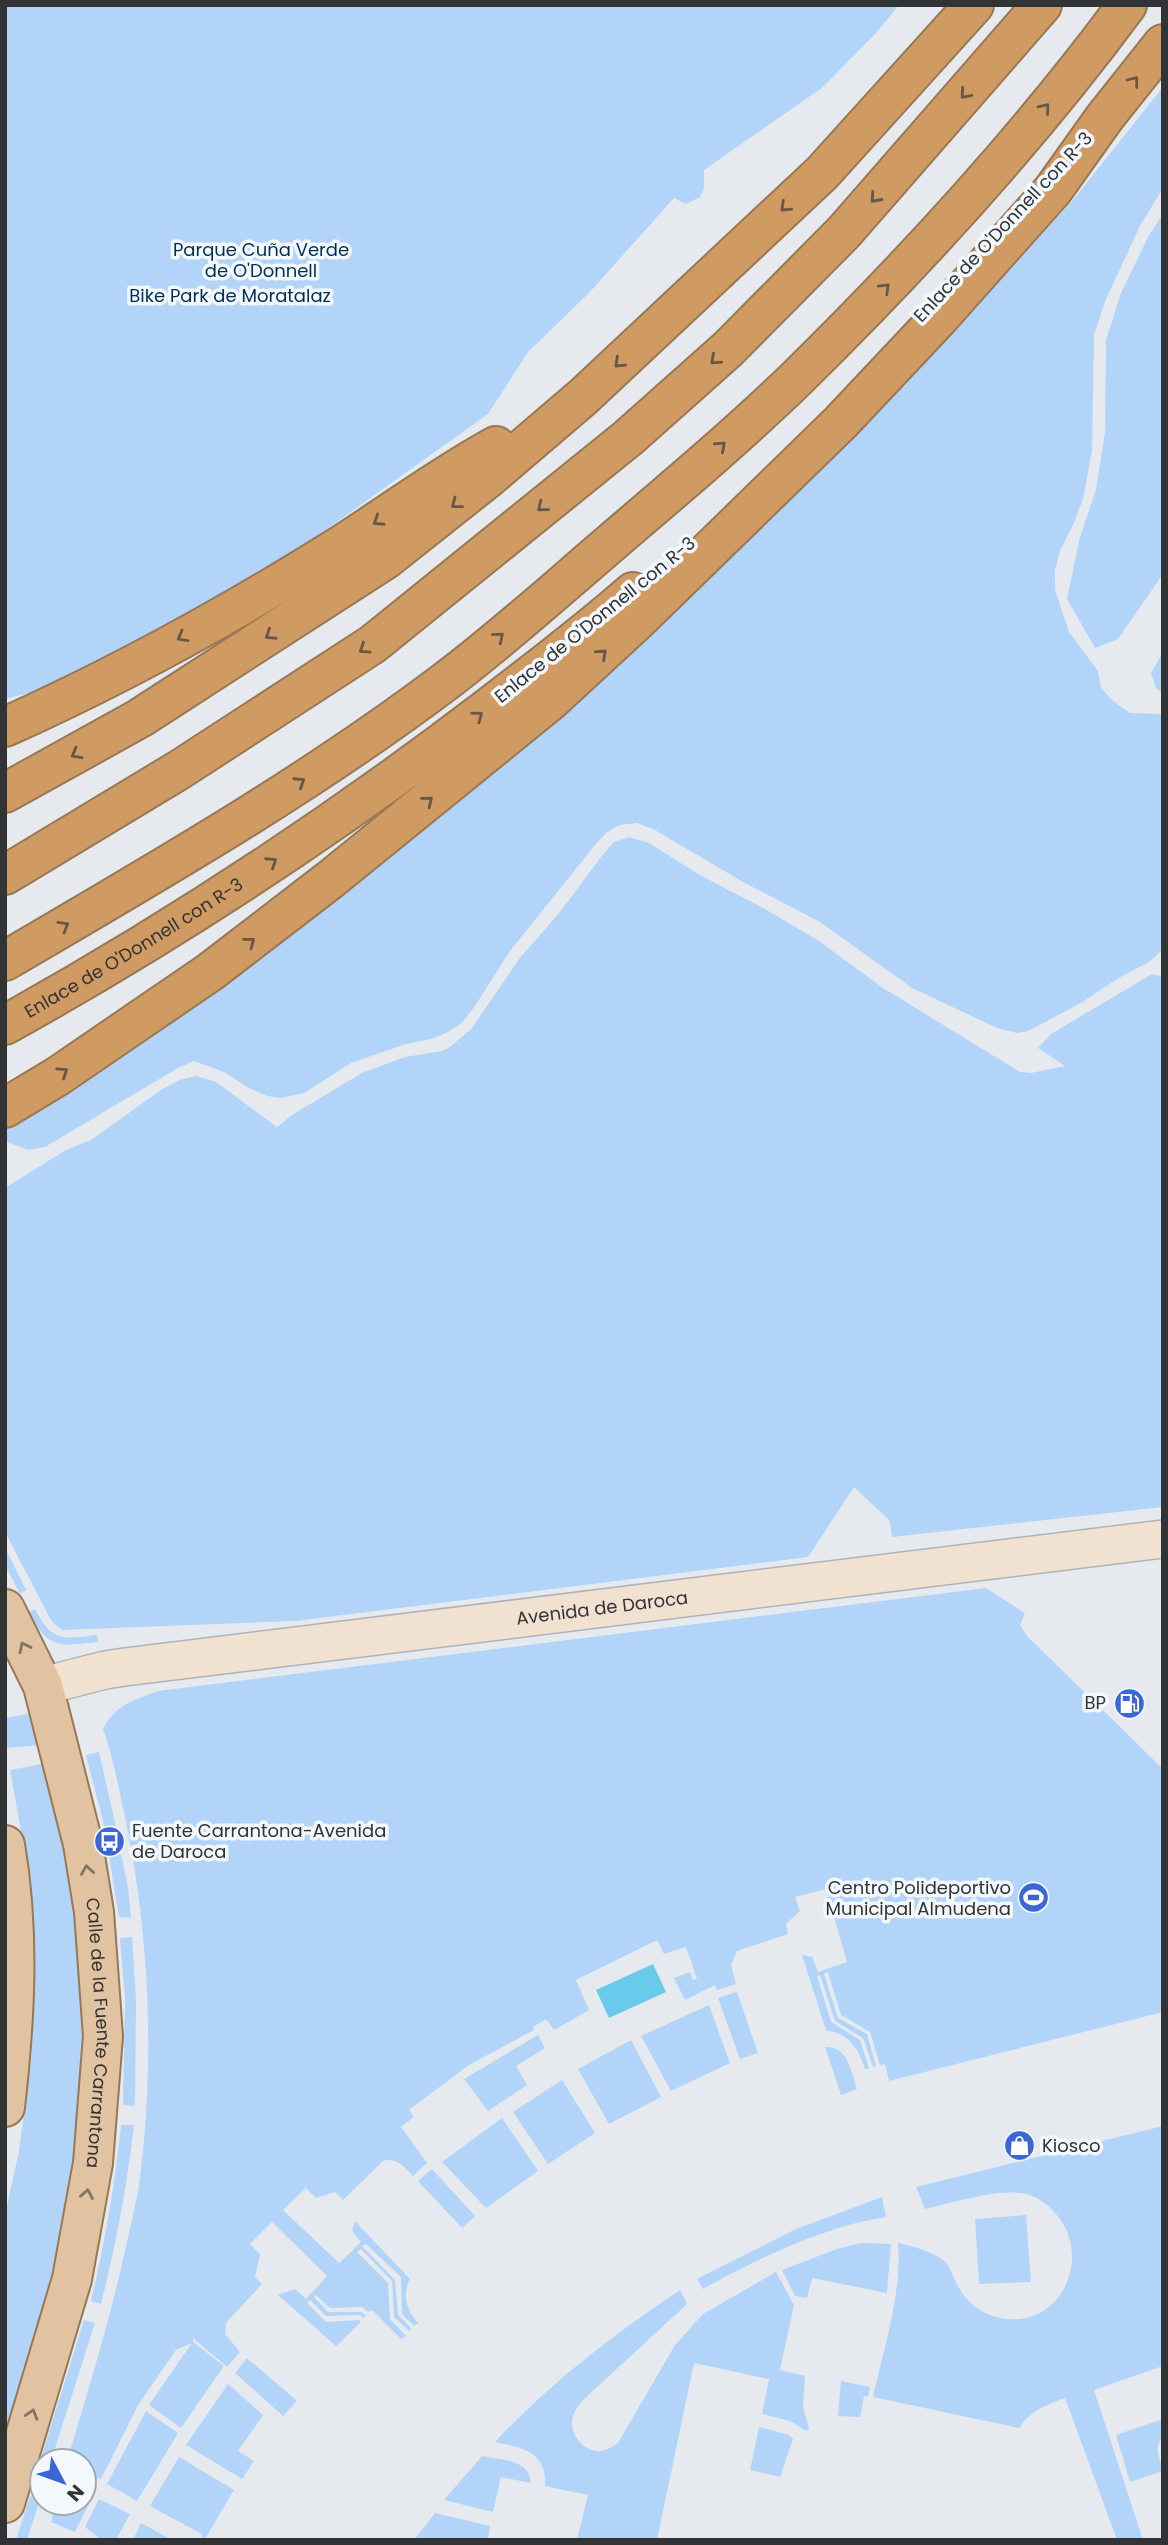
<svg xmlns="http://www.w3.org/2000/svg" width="1168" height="2545" viewBox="0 0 1168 2545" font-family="Poppins,sans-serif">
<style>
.green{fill:#b2d4f8}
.water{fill:#68cbec}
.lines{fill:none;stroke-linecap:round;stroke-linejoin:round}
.secondary-casing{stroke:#afb3b8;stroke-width:40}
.primary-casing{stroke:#987753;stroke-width:42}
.highway-casing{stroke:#987753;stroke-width:42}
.secondary{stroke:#f1e1d0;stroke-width:37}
.primary{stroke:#e2c3a1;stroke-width:38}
.highway{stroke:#cf9b63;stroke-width:38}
.oneway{stroke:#685745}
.oneway2{stroke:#817466}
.labels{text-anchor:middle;stroke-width:7;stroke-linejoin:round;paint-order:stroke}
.street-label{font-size:18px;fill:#313335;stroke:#f3f8fd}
.park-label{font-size:18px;fill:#022e52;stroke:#f3f8fd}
.poi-label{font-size:18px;fill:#313335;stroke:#f3f8fd;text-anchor:end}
</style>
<rect width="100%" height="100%" fill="#e6eaef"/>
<g class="green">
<path d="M5,5H899L876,33L823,87L704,170V188L700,197L686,204L674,198L589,293L528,352L488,414L285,559L63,684L5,699Z"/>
<path d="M1163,87V188L1140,226L1106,299L1094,335L1092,451L1083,499L1073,525L1060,551L1055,570V590L1069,632L1098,671L1101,688L1113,701L1130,713L1163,714V949L1149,962L1117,979L1081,1003L1028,1031L1017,1033L997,1028L912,988L820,922L743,882L655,830L637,823L620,825L606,833L595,845L510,951L475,1006L462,1023L446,1033L431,1039L406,1044L351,1063L304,1093L282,1098L267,1096L247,1087L224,1072L194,1061L178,1068L45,1147L28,1150L5,1141V1125L672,612L859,431L948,338L1073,200Z"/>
<path d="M1163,214V574L1118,639L1095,648L1067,599L1080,537L1096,490L1105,432L1106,340L1121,293L1149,235Z"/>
<path d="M1163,652V693L1156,688L1151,673Z"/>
<path d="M629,837L649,843L698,874L765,909L819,941L883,988L1020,1072L1031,1073L1065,1066L1038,1048L1051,1034L1152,974L1163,977V1507L892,1537L890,1521L854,1487L808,1557L295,1621L62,1630L52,1622L5,1532V1188L66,1150L91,1140L161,1090L180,1080L196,1076L216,1082L277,1127L292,1115L362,1073L405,1057L442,1051L450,1047L472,1028L519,959L560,912L601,857L614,842Z"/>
<path d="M5,1548L26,1590L20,1594L5,1565Z"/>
<path d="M986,1588L1025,1613L1020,1625L1027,1636L1163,1769V2012L889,2081L885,2064L880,2065L870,2032L841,2015L828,1972L824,1974L838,2018L867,2034L876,2066L873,2067L863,2038L835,2021L820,1975L817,1976L831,2022L860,2040L869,2069H865C858,2047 849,2034 826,2030L802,1955L812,1957L818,1972L847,1962L826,1889L795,1897L800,1911L786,1924L788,1934L737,1951L731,1965L736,1984L717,1990L715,1985L685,2000L674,1978L690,1972L693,1980L697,1979L686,1947L664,1954L657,1940L576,1980L589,2010L554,2030L546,2019L533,2027L534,2030L469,2065L409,2110L414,2117L401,2127L427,2163L413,2176C404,2167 396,2157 383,2161L343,2200L335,2192L316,2198L306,2188L283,2210L339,2263L361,2242L352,2231L355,2221L410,2279C402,2296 406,2309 418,2323L414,2326L402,2314L401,2277L366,2244L362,2246L395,2280L398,2315L412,2329L409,2331L394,2317L392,2281L361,2249L357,2252L388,2283L390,2319L406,2336L401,2339L372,2310L368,2312L362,2307L330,2308L316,2295L314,2297L328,2312H362L366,2316L363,2318L360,2315L326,2316L310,2300L307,2303L326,2322L359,2320L361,2322L336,2346L278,2295L295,2289L306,2299L327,2276L272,2222L250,2244L260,2254L255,2277L262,2284L226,2323L225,2334L240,2352L227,2367L193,2338V2342L224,2366L181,2428L149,2405L192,2343L176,2350L138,2405L101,2479L97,2478L90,2493L93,2496L75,2532L51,2522L56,2503H84V2461H67C89,2388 111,2316 127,2242C131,2223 136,2204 139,2185C155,2064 150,1940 126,1822C119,1790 114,1760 103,1729C116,1704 132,1701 158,1691Z"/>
<path d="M35,1609C53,1643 63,1639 97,1635L98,1642C57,1646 50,1650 28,1612Z"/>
<path d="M27,1714L31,1715L40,1745L6,1748L5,1718Z"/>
<path d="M99,1752L116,1827L105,1829L86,1755Z"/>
<path d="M47,1763L63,1830L81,1951L85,2056L72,2200L46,2309L5,2442V2215L19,2151L31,2060L35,1971L33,1921L26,1859L10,1770Z"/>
<path d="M121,1854L128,1887L131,1918L119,1917L109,1856Z"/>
<path d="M132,1937L136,2000L135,2106L123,2105L125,1998L120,1938Z"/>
<path d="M737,1992L758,2053L740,2059L718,1998Z"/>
<path d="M709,2005L730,2063L671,2091L641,2036Z"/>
<path d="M538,2035L545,2048L516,2066L527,2085L488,2111L464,2079Z"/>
<path d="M631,2040L661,2097L609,2124L578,2069Z"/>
<path d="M825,2047C848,2046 851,2071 857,2089L841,2095Z"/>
<path d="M562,2080L595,2133L548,2164L513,2112Z"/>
<path d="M502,2118L538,2171L486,2208L442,2162Z"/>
<path d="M121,2125H134C127,2186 116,2244 101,2304L91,2301C105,2242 115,2184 121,2125Z"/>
<path d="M1163,2126V2366L1094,2390L1143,2540H1117L1065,2398C1045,2405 1031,2411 1019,2428L873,2397C884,2347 902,2294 898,2243C912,2246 931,2251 943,2260C949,2264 951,2272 954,2278C963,2299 977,2313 1000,2318C1064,2331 1098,2248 1048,2206C1040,2199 1031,2194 1020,2193C992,2190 952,2203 925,2209L916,2187Z"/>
<path d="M432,2169L475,2216L462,2228L418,2181Z"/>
<path d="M882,2197L886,2217C822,2227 760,2258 703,2289L697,2279L796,2229Z"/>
<path d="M1026,2215L1031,2282L979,2284L975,2219Z"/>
<path d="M861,2243L891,2244L887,2293L812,2278L807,2298L795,2296L782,2270L837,2249Z"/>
<path d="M776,2272L794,2305L780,2370L805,2376L803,2407L809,2428L806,2431L790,2421L762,2414L769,2379L694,2363L657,2540H577L588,2495L545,2486C547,2452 523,2448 495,2442C550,2383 613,2335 680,2290L687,2304L582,2401C579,2406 574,2411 573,2416C568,2431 581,2449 596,2451C605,2452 611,2447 618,2443L675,2345L703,2314Z"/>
<path d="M84,2320L95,2323L51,2461H42V2479L35,2477Z"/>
<path d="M247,2358L297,2401L283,2416L235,2373Z"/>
<path d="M841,2381L870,2387L868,2397L864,2396L860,2417L838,2416Z"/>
<path d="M228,2384L263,2415L238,2451L254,2461L242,2479L186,2445Z"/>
<path d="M146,2411L178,2433L137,2501L107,2484Z"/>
<path d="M1163,2419V2437C1153,2448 1160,2458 1163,2471L1130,2482L1116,2435Z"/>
<path d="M759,2427L789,2435L793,2439L780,2477L750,2470Z"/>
<path d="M482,2456C501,2460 530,2459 531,2483L501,2477L493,2512L444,2500Z"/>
<path d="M179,2457L234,2490L205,2539L201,2536L202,2534L150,2506Z"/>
<path d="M30,2496L40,2500L27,2540H16Z"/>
<path d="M99,2499L130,2514L116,2540H102L85,2527Z"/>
<path d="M435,2513L490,2526L488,2540H414Z"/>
<path d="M141,2523L172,2540H133Z"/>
</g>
<path class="water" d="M653,1964L666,1992L609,2018L596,1990Z"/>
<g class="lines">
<defs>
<g id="secondary">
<path id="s1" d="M43,1686L105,1670L125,1667L1163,1539"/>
</g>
<g id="primary">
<path id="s2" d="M5,1609L43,1686L83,1844L94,1912L103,2036L93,2163L72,2279L5,2503"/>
<path d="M5,1845C20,1933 15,2019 5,2107"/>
</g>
<g id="highway">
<path d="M5,727C121,675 235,612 343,544C394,511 443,475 496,446"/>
<path d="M5,793L140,718L386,559L487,479L583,397L822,173L974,5"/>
<path d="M5,875L179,770L373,644L628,438L728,349L844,232L1042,5"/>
<path d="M5,961C155,873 307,786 446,681C503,638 557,589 612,542C674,489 737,436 796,379C915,262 1028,139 1127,5"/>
<path id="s3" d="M5,1025C172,932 332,827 484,711C535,672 585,634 633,592"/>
<path d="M5,1108L58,1076L210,972L331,879L549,702L640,618L841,422L938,319L1053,190L1105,117L1163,44"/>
</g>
</defs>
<use href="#secondary" class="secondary-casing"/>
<use href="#primary" class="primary-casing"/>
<use href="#highway" class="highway-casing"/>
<use href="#secondary" class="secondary"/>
<use href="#primary" class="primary"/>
<use href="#highway" class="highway"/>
</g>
<defs><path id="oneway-chevron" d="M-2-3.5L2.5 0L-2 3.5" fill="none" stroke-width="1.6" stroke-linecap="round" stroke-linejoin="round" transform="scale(1.75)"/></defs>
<g class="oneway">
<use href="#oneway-chevron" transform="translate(1134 81) rotate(-52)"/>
<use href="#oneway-chevron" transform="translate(965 94) rotate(131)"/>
<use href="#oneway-chevron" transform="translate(1045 108) rotate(-51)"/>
<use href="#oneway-chevron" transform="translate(875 198) rotate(132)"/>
<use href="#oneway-chevron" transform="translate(785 207) rotate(137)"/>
<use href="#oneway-chevron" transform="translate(885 288) rotate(-45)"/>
<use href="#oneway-chevron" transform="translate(715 360) rotate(138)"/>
<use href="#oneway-chevron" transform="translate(619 363) rotate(137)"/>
<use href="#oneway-chevron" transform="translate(721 446) rotate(-42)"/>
<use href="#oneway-chevron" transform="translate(456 504) rotate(142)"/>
<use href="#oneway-chevron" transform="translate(542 507) rotate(141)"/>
<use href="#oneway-chevron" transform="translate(378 521) rotate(147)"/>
<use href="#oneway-chevron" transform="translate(270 635) rotate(147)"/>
<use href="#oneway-chevron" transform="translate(182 637) rotate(151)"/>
<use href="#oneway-chevron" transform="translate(499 637) rotate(-40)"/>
<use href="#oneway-chevron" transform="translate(364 649) rotate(146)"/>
<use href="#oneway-chevron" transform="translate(602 654) rotate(-43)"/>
<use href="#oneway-chevron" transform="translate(478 716) rotate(-37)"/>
<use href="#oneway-chevron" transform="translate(76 754) rotate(151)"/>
<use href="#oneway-chevron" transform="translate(300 782) rotate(-33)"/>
<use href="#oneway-chevron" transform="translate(428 801) rotate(-39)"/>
<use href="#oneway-chevron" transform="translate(272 862) rotate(-33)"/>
<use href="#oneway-chevron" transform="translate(64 926) rotate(-30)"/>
<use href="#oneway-chevron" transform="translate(250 942) rotate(-38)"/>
<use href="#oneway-chevron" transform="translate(63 1072) rotate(-34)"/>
</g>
<g class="oneway2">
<use href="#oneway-chevron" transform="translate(24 1647) rotate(-116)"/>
<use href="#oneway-chevron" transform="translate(87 1870) rotate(-99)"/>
<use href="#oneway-chevron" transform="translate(87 2194) rotate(-80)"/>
<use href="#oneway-chevron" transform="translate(32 2414) rotate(-73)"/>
</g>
<defs>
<symbol id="fuel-disc" viewBox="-11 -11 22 22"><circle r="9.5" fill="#3a66d6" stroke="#f3f8fd"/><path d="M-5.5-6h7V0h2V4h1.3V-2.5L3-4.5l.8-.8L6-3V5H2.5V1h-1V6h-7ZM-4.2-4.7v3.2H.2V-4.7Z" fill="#fff"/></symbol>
<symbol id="bus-disc" viewBox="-11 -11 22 22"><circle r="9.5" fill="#3a66d6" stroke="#f3f8fd"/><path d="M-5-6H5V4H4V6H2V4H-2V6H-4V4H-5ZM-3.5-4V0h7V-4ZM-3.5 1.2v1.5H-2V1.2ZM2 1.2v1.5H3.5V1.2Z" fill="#fff"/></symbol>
<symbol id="stadium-disc" viewBox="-11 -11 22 22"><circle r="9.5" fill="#3a66d6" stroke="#f3f8fd"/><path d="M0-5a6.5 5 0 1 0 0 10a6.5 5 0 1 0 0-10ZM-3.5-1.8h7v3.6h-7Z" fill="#fff"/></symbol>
<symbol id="shop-disc" viewBox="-11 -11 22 22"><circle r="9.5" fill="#3a66d6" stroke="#f3f8fd"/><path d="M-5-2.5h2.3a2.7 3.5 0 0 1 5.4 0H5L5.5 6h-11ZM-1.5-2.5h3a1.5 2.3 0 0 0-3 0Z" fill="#fff"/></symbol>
</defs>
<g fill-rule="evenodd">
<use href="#fuel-disc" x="1112" y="1686" width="35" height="35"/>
<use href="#bus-disc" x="92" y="1824" width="35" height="35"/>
<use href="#stadium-disc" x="1016" y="1880" width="35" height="35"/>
<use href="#shop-disc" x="1002" y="2128" width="35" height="35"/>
</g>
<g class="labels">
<g class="street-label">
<text transform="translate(1003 227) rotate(-47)" y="6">Enlace de O'Donnell con R-3</text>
<text transform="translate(595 620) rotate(-39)" y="6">Enlace de O'Donnell con R-3</text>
<text dy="6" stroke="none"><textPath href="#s3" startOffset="150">Enlace de O'Donnell con R-3</textPath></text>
<text dy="6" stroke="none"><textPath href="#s1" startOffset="565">Avenida de Daroca</textPath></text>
<text dy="6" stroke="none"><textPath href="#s2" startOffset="439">Calle de la Fuente Carrantona</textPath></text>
</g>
<g class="park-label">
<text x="261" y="256">Parque Cuña Verde<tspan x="261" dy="21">de O'Donnell</tspan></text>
<text x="230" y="302">Bike Park de Moratalaz</text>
</g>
<g class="poi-label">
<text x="1106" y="1709">BP</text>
<text x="132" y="1837" text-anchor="start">Fuente Carrantona-Avenida<tspan x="132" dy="21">de Daroca</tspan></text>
<text x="1011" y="1894">Centro Polideportivo<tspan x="1011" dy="21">Municipal Almudena</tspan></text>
<text x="1042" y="2152" text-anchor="start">Kiosco</text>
</g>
</g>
<rect width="1168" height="2545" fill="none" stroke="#313335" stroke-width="14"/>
<g transform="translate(63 2482) rotate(131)"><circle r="33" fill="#f3f8fd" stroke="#a5a9ad" stroke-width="2"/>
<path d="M0-5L12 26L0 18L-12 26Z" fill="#3a66d6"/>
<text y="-10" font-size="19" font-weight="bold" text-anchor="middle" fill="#313335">N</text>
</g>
</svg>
